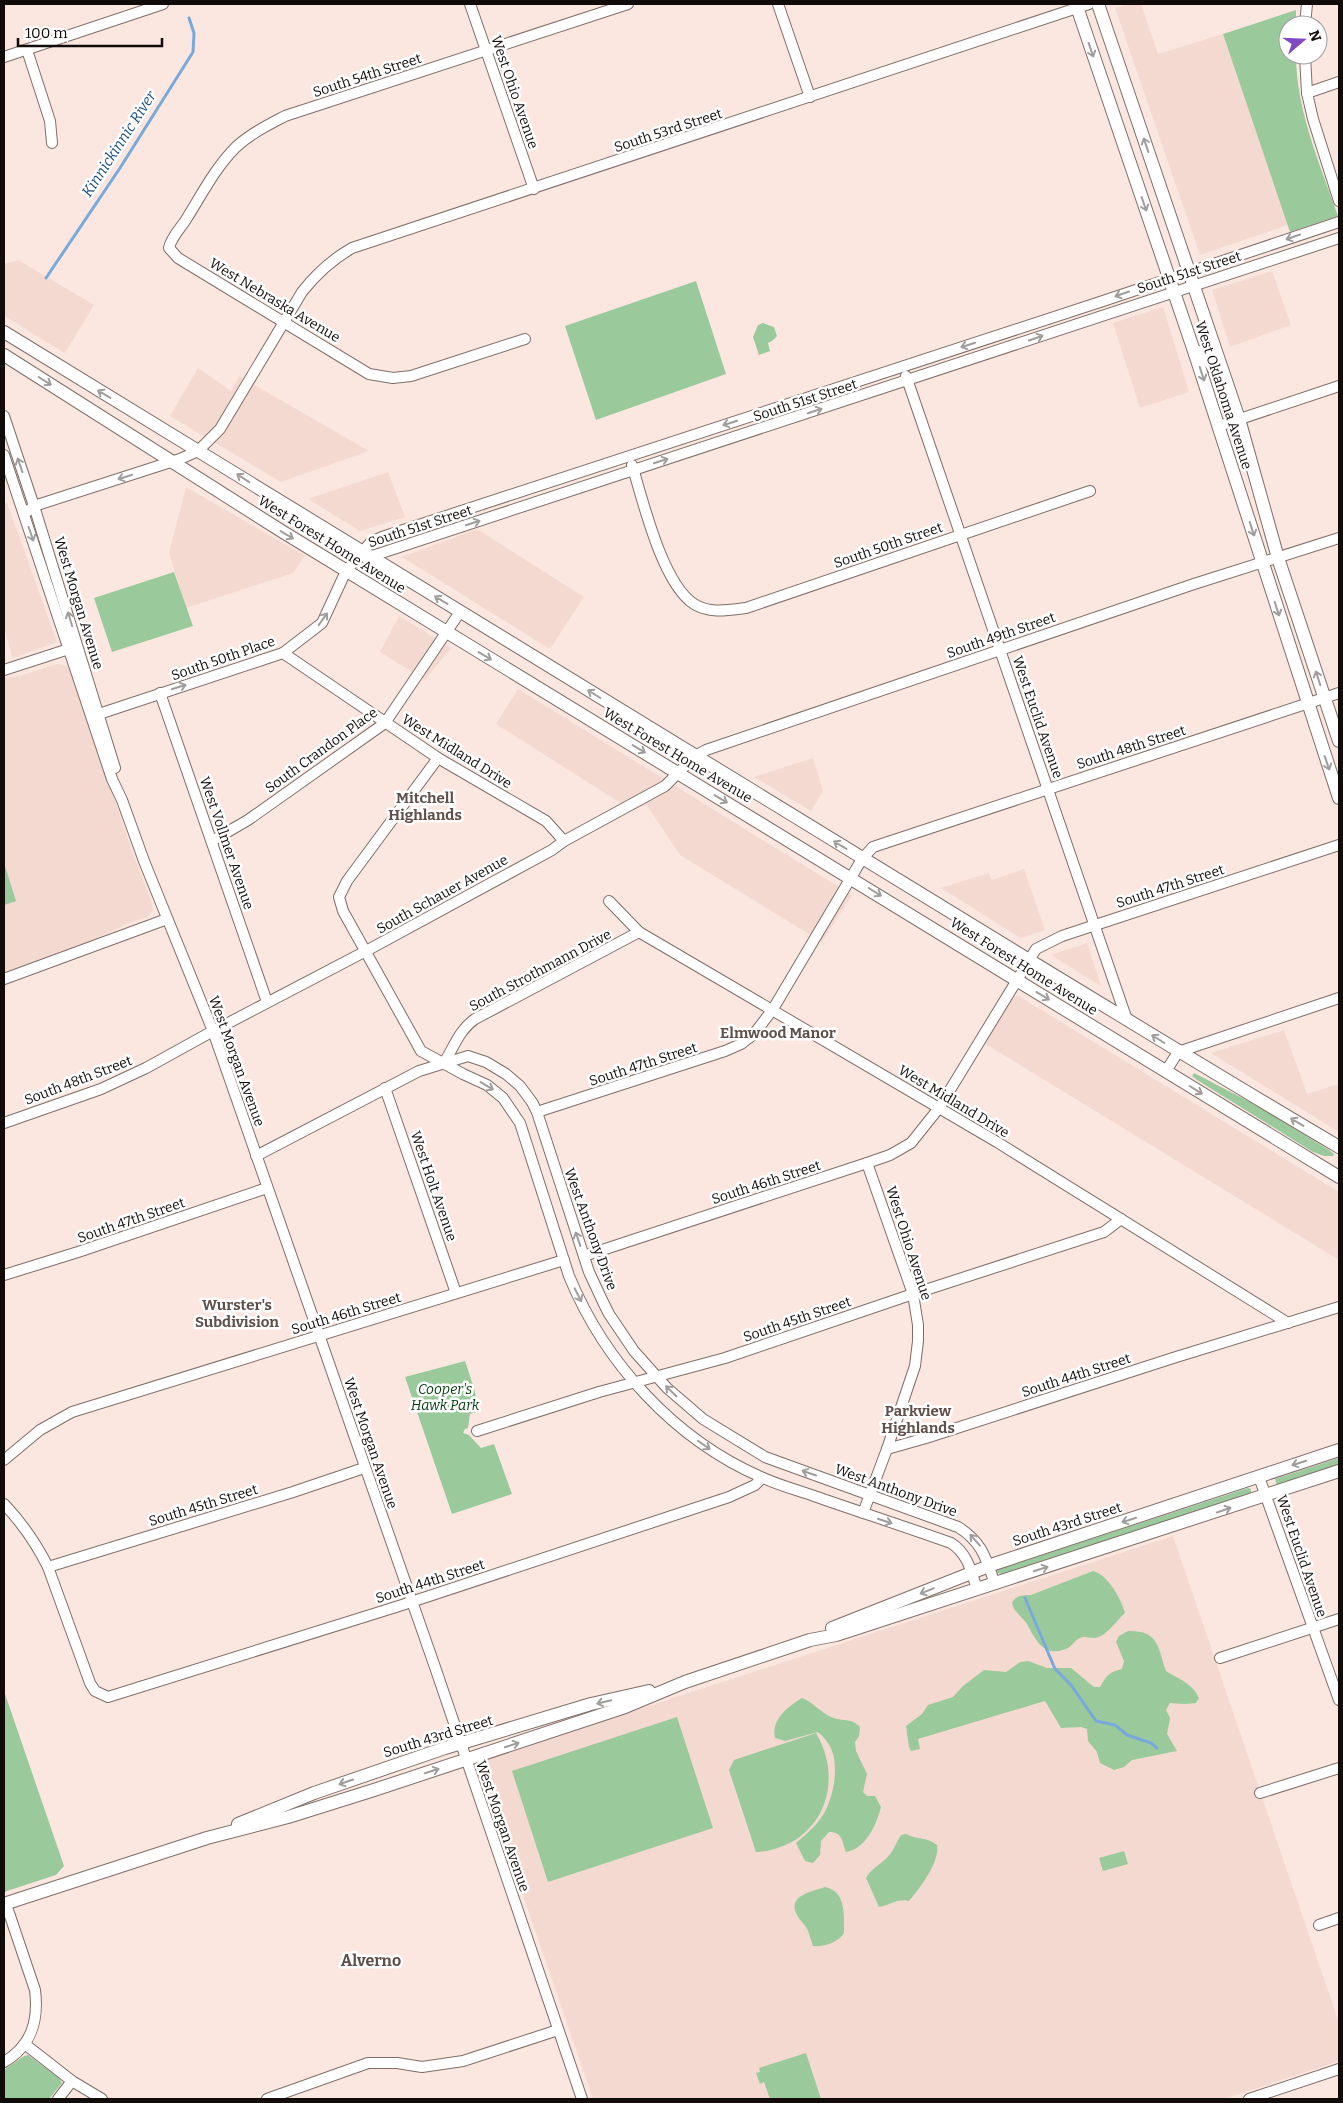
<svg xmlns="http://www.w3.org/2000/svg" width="1343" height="2103" viewBox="0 0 1343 2103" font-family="Bitter,serif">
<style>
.built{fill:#f4d9d0}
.green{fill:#9aca9c}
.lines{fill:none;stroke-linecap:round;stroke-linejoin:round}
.stream{stroke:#78a9dc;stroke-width:3}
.minor-casing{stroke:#7f6e68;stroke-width:12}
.major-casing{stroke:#7f6e68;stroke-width:14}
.minor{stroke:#fff;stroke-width:10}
.major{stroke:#fff;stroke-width:12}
.oneway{stroke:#a09d9d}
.labels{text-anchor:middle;stroke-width:5;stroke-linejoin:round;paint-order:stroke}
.street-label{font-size:14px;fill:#110b09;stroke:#fff}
.park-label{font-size:14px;font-style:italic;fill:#003c0b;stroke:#fff}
.water-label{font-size:15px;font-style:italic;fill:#174c7c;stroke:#fff}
.neighbourhood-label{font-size:15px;font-weight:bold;fill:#60504b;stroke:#fff}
.quarter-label{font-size:16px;font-weight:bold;fill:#60504b;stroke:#fff}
</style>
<rect width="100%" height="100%" fill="#fbe7e0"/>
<g class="built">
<path d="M1128,4H1141L1158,54L1223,34L1288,225L1200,255L1115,8Z"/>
<path d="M18,260L94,305L65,353L4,316V264Z"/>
<path d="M1272,271L1291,325L1230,347L1212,290Z"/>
<path d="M1163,307L1189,392L1140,408L1113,323Z"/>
<path d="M198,368L231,391L239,376L369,451L281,482L170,416Z"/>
<path d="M388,472L405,517L360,531L308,499Z"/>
<path d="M186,487L305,556L293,573L186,608L169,553Z"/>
<path d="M7,503L57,642L13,658L4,628V504Z"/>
<path d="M477,529L584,597L550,649L402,557Z"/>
<path d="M399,616L451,648L425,680L380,652Z"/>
<path d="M57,664L66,665L72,672L134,857L151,900L153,910L147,917L131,922L87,943L4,973V678L19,676Z"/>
<path d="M518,689L852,895L822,942L680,855L646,804L633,811L496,724Z"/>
<path d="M813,758L823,791L811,811L754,777Z"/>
<path d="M1024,869L1045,930L1021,938L941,888L989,873L992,880Z"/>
<path d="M1087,943L1101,986L1051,955Z"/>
<path d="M1017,995L1339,1192V1260L984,1043L1009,1002Z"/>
<path d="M1284,1030L1307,1094L1339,1084V1132L1211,1053Z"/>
<path d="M1173,1536L1339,2023V2061L1224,2099H593L480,1770L481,1763L485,1759Z"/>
</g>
<g class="green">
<path d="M1296,10V25H1288V55H1296C1296,110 1320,164 1338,216L1290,232L1223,34Z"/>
<path d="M696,281L726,374L596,420L565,326Z"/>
<path d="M763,323L774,327L777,336L772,341L768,343L770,351L759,355L753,337L758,325Z"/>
<path d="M174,572L193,626L112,652L94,598Z"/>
<path d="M4,863L16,901L4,905Z"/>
<path d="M1194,1073L1256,1105L1329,1150L1334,1154L1333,1156H1324L1313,1152L1197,1080L1192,1076Z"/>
<path d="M465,1361L474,1388L479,1411L470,1414L468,1428L465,1429L463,1433L469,1435L481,1448L494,1444L512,1494L452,1514L405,1377Z"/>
<path d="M1339,1458V1465L1277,1486L1275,1479Z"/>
<path d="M1248,1488L1251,1489V1494L1003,1574L997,1573L996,1570Z"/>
<path d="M1093,1571C1108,1575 1121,1598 1125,1613C1116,1621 1107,1636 1095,1638C1090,1638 1085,1636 1080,1638C1075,1640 1073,1645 1068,1648C1045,1659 1036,1641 1027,1624C1022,1616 1014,1613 1012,1603C1016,1595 1023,1595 1031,1595Z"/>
<path d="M1128,1631C1159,1630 1158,1648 1166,1671C1179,1679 1193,1684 1199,1698L1196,1703L1185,1704L1170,1703L1166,1710L1170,1718L1167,1734L1177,1751L1132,1760L1124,1767L1114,1770L1100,1763L1097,1752L1088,1741L1087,1729L1081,1727L1061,1728L1045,1701L918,1739L920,1749L911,1751L909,1747L906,1726L922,1714L928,1705L953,1697L963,1686L984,1670L1006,1672L1020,1662L1028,1661L1047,1668H1071L1094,1687H1100C1106,1676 1109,1672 1122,1669L1124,1661L1116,1642L1119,1636Z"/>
<path d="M4,1691L64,1866L56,1875L4,1892Z"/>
<path d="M802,1698C813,1702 820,1712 831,1717C842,1722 851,1717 860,1727L859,1736L855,1742L856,1751L867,1774L863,1792L867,1796H875L881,1807C876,1825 867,1848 846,1852C842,1842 843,1832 829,1832L821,1841L820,1855L813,1863L805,1861L796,1843C805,1835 814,1828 821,1818C833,1801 839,1770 832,1751C829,1743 824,1737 818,1732L785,1741L775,1738C771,1720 787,1707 802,1698Z"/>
<path d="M677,1717L713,1828L548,1882L512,1771Z"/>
<path d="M816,1733C847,1786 819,1848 756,1852L729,1770L734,1760Z"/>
<path d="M906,1834C917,1840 928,1837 937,1845C940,1862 920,1888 909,1901C898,1898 890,1905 879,1907L866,1878C871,1868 884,1863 891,1853C895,1847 897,1841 901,1835Z"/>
<path d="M1124,1851L1128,1864L1103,1871L1099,1858Z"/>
<path d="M825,1887C846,1891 844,1915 844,1933C839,1942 824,1947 813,1946C811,1941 810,1936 808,1931C806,1925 800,1921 797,1915C787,1895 811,1892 825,1887Z"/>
<path d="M806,2053L821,2099H770L764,2082L760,2084L756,2073L760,2072L759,2068Z"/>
<path d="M28,2055L59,2078L62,2083L49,2099H4V2070L24,2056Z"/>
</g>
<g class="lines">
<g class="stream">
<path d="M46,278L120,168L193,52L194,33L189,18"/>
<path d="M1025,1598L1055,1669L1071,1685L1096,1721L1115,1725L1127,1735L1151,1743L1157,1748"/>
</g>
<defs>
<g id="minor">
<path d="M470,4L534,189"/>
<path d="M778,4L810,97"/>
<path d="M1305,25L1307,4"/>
<path d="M27,50L50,121L52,143"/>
<path d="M1305,55L1307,93L1313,119L1339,201"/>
<path d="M4,57L163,4"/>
<path d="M1307,93L1339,82"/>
<path d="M525,339L411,376L393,378L369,374L178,258L169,248C171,237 181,228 187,218C202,194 215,168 236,147C250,134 268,125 285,116L628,4"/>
<path d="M906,376L1127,1020"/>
<path d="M4,416L34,506L115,768"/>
<path d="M1219,426L1339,386"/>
<path d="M4,455L112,779L122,800L144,861L213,1031L436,1670L582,2099"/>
<path d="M632,465C643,501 662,583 694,604C710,614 729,610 746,608L1090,491"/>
<path d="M24,514L34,506L180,459L198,451L220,429L302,292C317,273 331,260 352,248L1089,4"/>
<path d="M366,558L1339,238"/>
<path d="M283,653L438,758L546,821L564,841"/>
<path d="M4,670L75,647"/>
<path d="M160,693L267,1002"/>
<path d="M99,714L283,653L322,623L346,571L371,542L382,537L1100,302L1339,222"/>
<path d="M438,758L347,881L339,897L343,911L421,1051L463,1074L487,1085L503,1098L520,1123L569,1276C605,1363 674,1439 761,1477C778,1485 797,1490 814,1496C860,1512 906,1527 951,1543C968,1554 971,1571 977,1589"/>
<path d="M212,841L248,820L385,723L460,612"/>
<path d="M609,901L639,932L997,1142L1288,1323"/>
<path d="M4,979L167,919"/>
<path d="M444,1063C454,1047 459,1030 475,1019L639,932"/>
<path d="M1166,1071L1178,1052L1339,998"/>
<path d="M385,1088L456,1293"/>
<path d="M537,1112L725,1051L741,1044L754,1034L773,1009L862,859L873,847L1339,693"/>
<path d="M4,1123L101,1089L146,1068L213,1031L366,951L552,850L564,841L665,786L695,756L706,750L1194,584L1339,538"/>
<path d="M256,1156L419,1071L468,1056L486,1062L506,1074L520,1086L532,1102L537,1112L589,1272L603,1302L609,1314L634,1351L667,1388L703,1419L765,1457L958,1527C982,1542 986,1558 995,1584"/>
<path d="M867,1163L913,1294L918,1325V1341L915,1366L887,1449"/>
<path d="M584,1256L867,1163L890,1155L911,1143L939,1108L1036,949L1062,936L1339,845"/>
<path d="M4,1275L78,1252L267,1188"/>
<path d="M477,1431L599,1392L725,1358L913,1294L1104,1232L1121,1219"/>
<path d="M4,1460L40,1430L72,1412L564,1260"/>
<path d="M1259,1477L1339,1700"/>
<path d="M4,1504C22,1523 36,1543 48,1567L90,1683L95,1691L108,1697L399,1606L729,1497L755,1485L762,1478"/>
<path d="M863,1513L887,1449L926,1438L1173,1358L1339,1307"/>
<path d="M48,1567L293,1492L364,1468"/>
<path d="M1220,1658L1339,1619"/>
<path d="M1260,1793L1339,1768"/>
<path d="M1319,1925L1339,1918"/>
<path d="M26,2045L72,2081L102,2099"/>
<path d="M4,2062C31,2046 39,2022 35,1990L6,1904"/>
<path d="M58,2099L72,2081"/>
<path d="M267,2099L368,2063H397L422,2067L463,2061L558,2030"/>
<path d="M1249,2099L1339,2069"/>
</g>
<g id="major">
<path d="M1076,4L1195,354L1339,798"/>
<path d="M1098,4L1239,419L1278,558L1339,741"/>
<path d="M4,332C346,541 686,753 1029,960C1133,1023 1235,1086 1339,1147"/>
<path d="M1195,354L1201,352L1206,356L1220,378"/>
<path d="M4,355L283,532L1339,1177"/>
<path d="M832,1628L994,1564L1339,1450"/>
<path d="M238,1824L314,1793L445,1748L591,1704L649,1691"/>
<path d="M4,1904L207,1838L288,1817L374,1790L625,1707L685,1682L810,1640L836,1635L1339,1471"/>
</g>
</defs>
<use href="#minor" class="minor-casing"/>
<use href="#major" class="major-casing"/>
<use href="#minor" class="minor"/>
<use href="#major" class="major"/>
</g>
<defs><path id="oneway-shaft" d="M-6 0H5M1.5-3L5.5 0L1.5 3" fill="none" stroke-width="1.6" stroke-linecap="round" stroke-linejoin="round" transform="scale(1.25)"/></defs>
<g class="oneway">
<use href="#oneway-shaft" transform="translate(1091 50) rotate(71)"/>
<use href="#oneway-shaft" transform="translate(1146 145) rotate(-109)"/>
<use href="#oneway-shaft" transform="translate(1144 204) rotate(71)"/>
<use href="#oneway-shaft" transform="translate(1293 237) rotate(161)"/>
<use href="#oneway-shaft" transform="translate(1122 294) rotate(161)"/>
<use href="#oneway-shaft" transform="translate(1036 338) rotate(-19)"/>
<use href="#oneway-shaft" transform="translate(968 345) rotate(162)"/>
<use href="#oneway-shaft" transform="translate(1202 374) rotate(72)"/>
<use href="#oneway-shaft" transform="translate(45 381) rotate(32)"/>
<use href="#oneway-shaft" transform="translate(104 394) rotate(-149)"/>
<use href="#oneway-shaft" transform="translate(815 411) rotate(-18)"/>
<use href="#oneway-shaft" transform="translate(730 423) rotate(162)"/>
<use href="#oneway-shaft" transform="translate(661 461) rotate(-18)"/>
<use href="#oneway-shaft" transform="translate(20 465) rotate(-109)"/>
<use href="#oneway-shaft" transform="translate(125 477) rotate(162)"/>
<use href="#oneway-shaft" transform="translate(243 478) rotate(-147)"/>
<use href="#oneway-shaft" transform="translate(473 523) rotate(-18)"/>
<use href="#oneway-shaft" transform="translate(1252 529) rotate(72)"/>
<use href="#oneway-shaft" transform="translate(31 534) rotate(71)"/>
<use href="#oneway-shaft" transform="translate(287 535) rotate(31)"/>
<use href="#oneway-shaft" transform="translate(441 600) rotate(-149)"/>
<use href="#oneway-shaft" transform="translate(1277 609) rotate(72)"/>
<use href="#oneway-shaft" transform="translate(70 619) rotate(-107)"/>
<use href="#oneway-shaft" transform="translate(323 619) rotate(-55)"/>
<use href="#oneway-shaft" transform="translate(485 656) rotate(31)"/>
<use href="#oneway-shaft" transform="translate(1318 678) rotate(-108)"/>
<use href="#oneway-shaft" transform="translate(179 687) rotate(-18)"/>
<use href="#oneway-shaft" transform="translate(594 694) rotate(-148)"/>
<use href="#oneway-shaft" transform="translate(639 749) rotate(31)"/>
<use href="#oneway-shaft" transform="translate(1327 763) rotate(71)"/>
<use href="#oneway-shaft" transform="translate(721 799) rotate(31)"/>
<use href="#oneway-shaft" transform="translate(840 845) rotate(-149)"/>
<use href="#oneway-shaft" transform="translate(875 892) rotate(32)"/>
<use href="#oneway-shaft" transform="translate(1043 996) rotate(31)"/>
<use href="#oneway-shaft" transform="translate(1158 1039) rotate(-148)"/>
<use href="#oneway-shaft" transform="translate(487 1086) rotate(31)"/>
<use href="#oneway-shaft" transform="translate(1196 1090) rotate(32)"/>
<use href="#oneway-shaft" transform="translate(1297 1122) rotate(-149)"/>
<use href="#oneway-shaft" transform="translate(578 1239) rotate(-109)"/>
<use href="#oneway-shaft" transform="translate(578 1295) rotate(63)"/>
<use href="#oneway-shaft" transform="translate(671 1391) rotate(-136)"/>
<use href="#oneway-shaft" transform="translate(704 1445) rotate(35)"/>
<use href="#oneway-shaft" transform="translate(1299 1463) rotate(162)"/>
<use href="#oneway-shaft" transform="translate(809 1473) rotate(-161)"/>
<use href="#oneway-shaft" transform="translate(1224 1510) rotate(-19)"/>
<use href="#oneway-shaft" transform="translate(1129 1520) rotate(162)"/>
<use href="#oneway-shaft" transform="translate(885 1521) rotate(18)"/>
<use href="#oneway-shaft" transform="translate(975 1540) rotate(-131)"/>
<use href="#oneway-shaft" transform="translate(1041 1569) rotate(-18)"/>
<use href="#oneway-shaft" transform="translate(927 1591) rotate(158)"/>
<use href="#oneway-shaft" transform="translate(604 1702) rotate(167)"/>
<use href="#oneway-shaft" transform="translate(512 1745) rotate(-18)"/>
<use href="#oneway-shaft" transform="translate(432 1771) rotate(-18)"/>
<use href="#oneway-shaft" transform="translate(346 1782) rotate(161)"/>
</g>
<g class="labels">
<g class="street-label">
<text transform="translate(367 75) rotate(-18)" y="5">South 54th Street</text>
<text transform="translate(515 92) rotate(71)" y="5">West Ohio Avenue</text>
<text transform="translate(668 130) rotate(-18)" y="5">South 53rd Street</text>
<text transform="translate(1189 272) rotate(-18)" y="5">South 51st Street</text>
<text transform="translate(275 300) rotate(31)" y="5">West Nebraska Avenue</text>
<text transform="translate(1224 395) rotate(72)" y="5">West Oklahoma Avenue</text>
<text transform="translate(805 400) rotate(-18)" y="5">South 51st Street</text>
<text transform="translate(420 526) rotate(-18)" y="5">South 51st Street</text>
<text transform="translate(332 544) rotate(32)" y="5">West Forest Home Avenue</text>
<text transform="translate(888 545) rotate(-19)" y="5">South 50th Street</text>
<text transform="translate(79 603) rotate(73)" y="5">West Morgan Avenue</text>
<text transform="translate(1001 635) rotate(-19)" y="5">South 49th Street</text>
<text transform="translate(223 658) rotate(-19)" y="5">South 50th Place</text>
<text transform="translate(1038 717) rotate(71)" y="5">West Euclid Avenue</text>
<text transform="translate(1131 747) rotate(-18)" y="5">South 48th Street</text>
<text transform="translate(321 750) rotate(-36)" y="5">South Crandon Place</text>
<text transform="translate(457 751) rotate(32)" y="5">West Midland Drive</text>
<text transform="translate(678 755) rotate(31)" y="5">West Forest Home Avenue</text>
<text transform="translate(227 843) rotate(71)" y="5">West Vollmer Avenue</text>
<text transform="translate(1170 886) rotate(-18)" y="5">South 47th Street</text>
<text transform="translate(442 894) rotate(-29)" y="5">South Schauer Avenue</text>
<text transform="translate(1024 966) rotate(32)" y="5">West Forest Home Avenue</text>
<text transform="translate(540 970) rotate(-28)" y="5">South Strothmann Drive</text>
<text transform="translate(237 1061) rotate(70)" y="5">West Morgan Avenue</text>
<text transform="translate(643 1064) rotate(-18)" y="5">South 47th Street</text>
<text transform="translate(78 1080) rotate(-21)" y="5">South 48th Street</text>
<text transform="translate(954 1101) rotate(31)" y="5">West Midland Drive</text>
<text transform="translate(766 1182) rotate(-18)" y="5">South 46th Street</text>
<text transform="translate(434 1186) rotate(71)" y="5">West Holt Avenue</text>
<text transform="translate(131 1220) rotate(-19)" y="5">South 47th Street</text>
<text transform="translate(591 1229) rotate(70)" y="5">West Anthony Drive</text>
<text transform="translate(909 1243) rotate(72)" y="5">West Ohio Avenue</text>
<text transform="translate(346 1313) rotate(-17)" y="5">South 46th Street</text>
<text transform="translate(797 1319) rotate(-19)" y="5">South 45th Street</text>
<text transform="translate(1076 1375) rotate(-18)" y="5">South 44th Street</text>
<text transform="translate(371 1443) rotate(71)" y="5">West Morgan Avenue</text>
<text transform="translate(896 1490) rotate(20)" y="5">West Anthony Drive</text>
<text transform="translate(203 1505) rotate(-17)" y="5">South 45th Street</text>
<text transform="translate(1067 1524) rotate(-18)" y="5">South 43rd Street</text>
<text transform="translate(1302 1556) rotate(71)" y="5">West Euclid Avenue</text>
<text transform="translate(430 1581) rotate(-18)" y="5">South 44th Street</text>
<text transform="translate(438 1736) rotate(-17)" y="5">South 43rd Street</text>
<text transform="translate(503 1826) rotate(71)" y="5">West Morgan Avenue</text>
</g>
<g class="park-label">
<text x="445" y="1394">Cooper's<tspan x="445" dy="16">Hawk Park</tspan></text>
</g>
<g class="water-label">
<text transform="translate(119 144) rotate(-57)" y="5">Kinnickinnic River</text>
</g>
<g class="neighbourhood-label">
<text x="425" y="803">Mitchell<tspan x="425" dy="17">Highlands</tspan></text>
<text x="778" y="1038">Elmwood Manor</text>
<text x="237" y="1310">Wurster's<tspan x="237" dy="17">Subdivision</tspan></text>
<text x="918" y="1416">Parkview<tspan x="918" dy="17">Highlands</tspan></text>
</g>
<g class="quarter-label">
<text x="371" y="1966">Alverno</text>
</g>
</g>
<rect width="1343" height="2103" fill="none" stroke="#110b09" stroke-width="10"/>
<g transform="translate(1303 40) rotate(71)"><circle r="24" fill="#ffffff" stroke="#a09d9d"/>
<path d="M0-4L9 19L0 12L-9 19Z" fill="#8049bf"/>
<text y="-8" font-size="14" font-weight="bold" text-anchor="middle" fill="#110b09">N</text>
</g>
<path d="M18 38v8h144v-8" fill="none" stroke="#110b09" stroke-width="2.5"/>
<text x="25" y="38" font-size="15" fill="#110b09" stroke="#ffffff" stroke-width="4" paint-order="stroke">100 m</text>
</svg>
